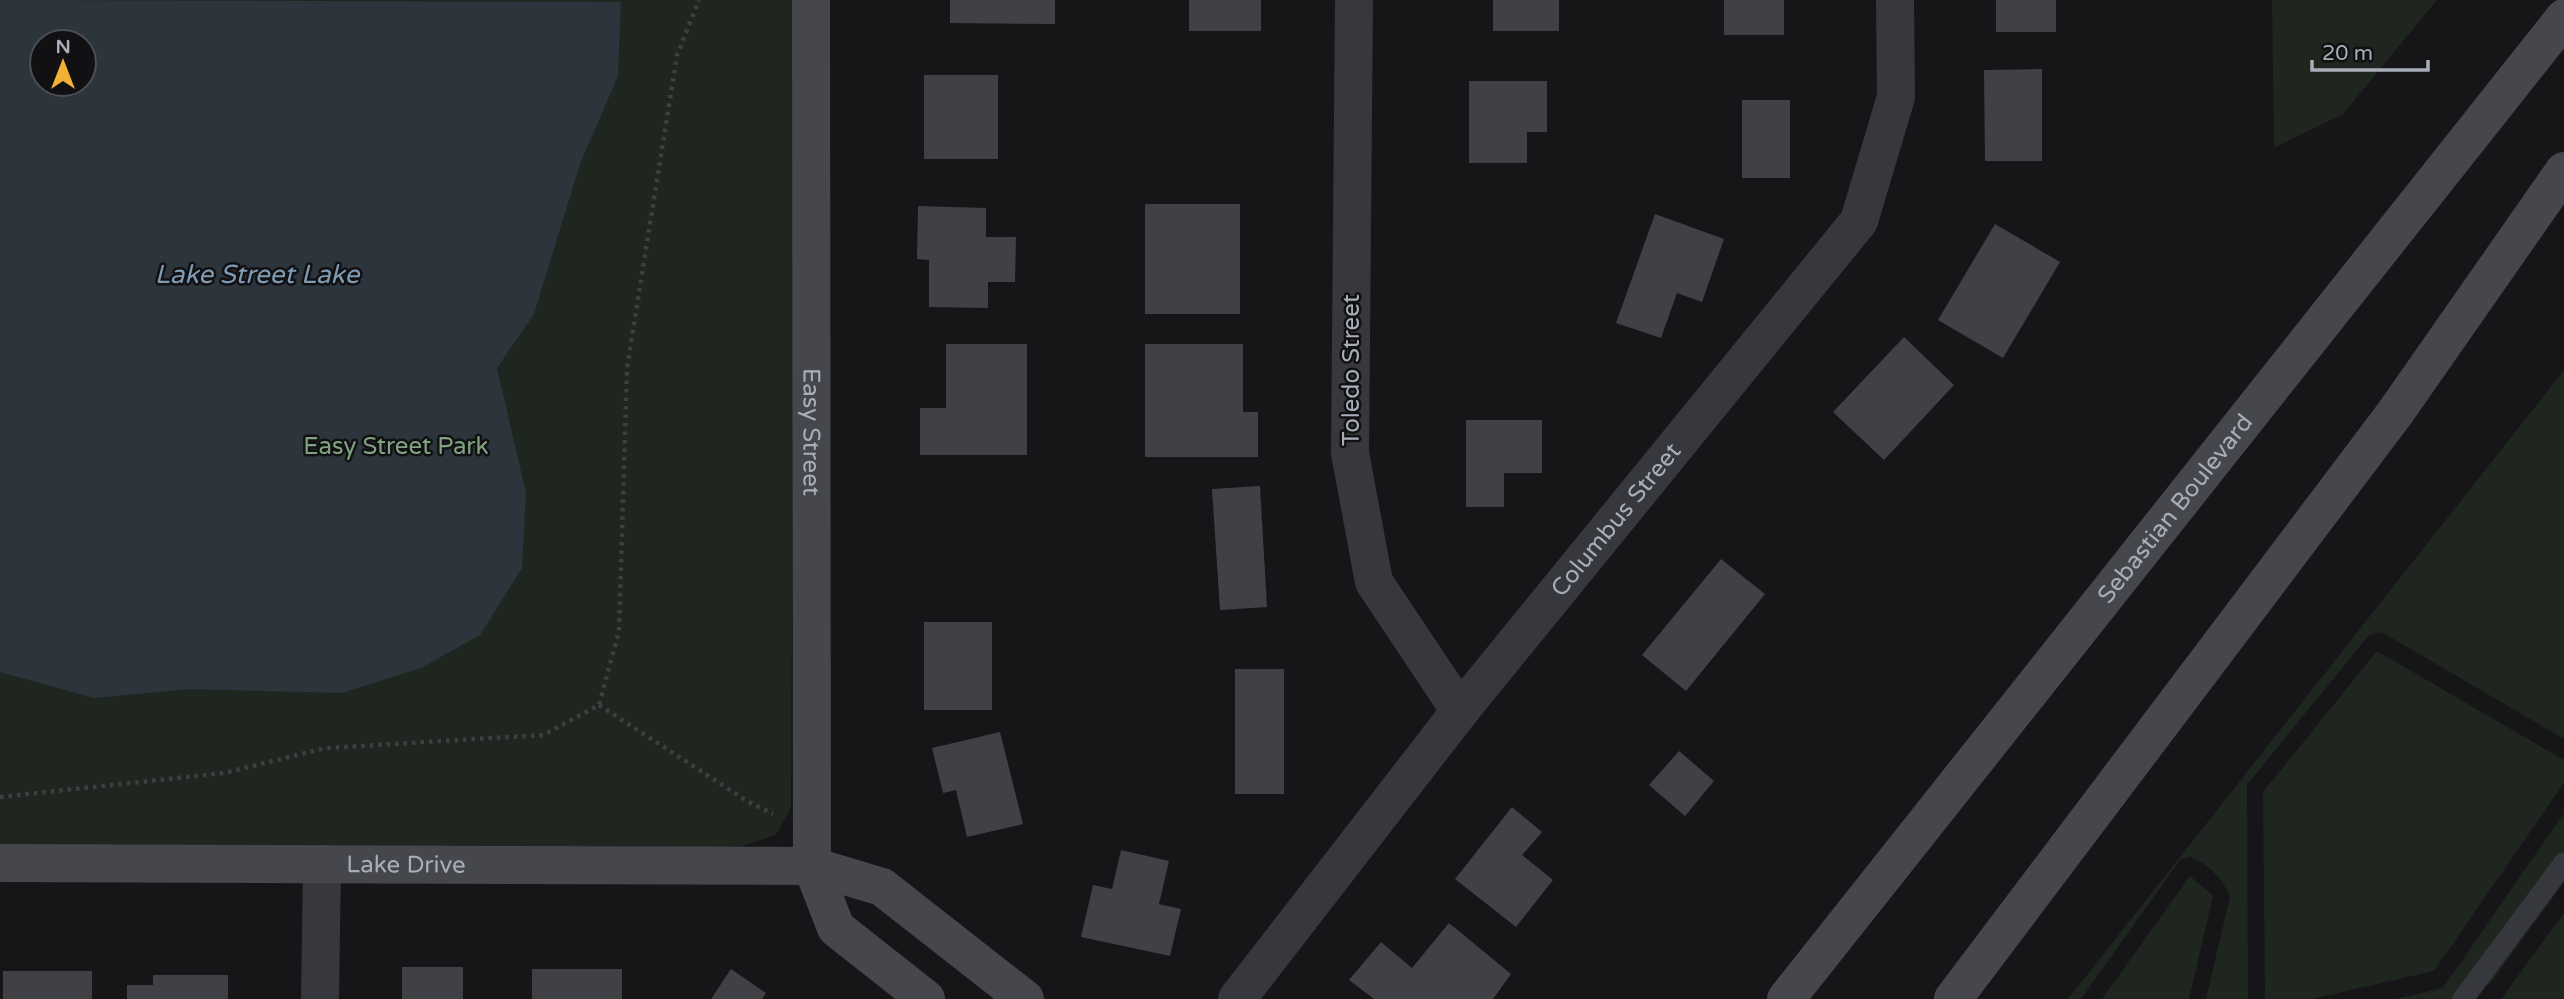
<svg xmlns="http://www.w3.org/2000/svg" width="2564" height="999" viewBox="0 0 2564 999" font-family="'Varela Round',sans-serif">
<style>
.green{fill:#1e261f;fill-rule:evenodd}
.water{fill:#2c353c;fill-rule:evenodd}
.building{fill:#404145}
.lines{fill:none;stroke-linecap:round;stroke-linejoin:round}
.path{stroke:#3d3f44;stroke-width:4.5;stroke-dasharray:3.5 5;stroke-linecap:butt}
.lane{stroke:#37383d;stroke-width:21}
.street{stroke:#37383d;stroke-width:38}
.secondary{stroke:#45474d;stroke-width:38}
.labels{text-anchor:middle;stroke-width:5;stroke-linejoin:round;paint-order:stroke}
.street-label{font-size:24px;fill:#a8adb8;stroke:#111113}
.park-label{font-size:24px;fill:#7fa381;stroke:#111113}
.water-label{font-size:26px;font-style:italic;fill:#7f9bb3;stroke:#111113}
</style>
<rect width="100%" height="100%" fill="#161618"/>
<g class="green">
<path d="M0,0H795L791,808L776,835L733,849L0,847ZM42,42H84V84H42Z"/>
<path d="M2272,0H2437L2343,114L2274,148Z"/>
<path d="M2564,370V739L2385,634L2379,632L2369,635L2247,785L2248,999H2206L2230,896C2222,878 2208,864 2191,857L2180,860L2081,999H2068Z"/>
<path d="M2377,651L2564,760V783L2434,971L2312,999H2265L2263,792Z"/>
<path d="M2564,813V882L2489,985H2477L2466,999H2395L2443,988Z"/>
<path d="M2190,876L2213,896L2189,999H2102Z"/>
<path d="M2564,913V999H2501Z"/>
</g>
<path class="water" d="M0,0L621,2L618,76L580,164L534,314L497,368L526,493L522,568L480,635L421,668L342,693L191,689L94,698L0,672ZM42,42H84V84H42Z"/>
<g class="building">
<path d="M950,0H1055V24L950,23Z"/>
<rect x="1189" y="0" width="72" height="31"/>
<rect x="1493" y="0" width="66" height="31"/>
<rect x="1724" y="0" width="60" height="35"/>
<rect x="1996" y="0" width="60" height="32"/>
<path d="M2042,69V161H1985L1984,70Z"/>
<rect x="924" y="75" width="74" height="84"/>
<path d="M1469,81H1547V132H1527V163H1469Z"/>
<rect x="1742" y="100" width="48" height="78"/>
<rect x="1145" y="204" width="95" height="110"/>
<path d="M918,206L986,208V237H1016L1015,282H988V308L929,307V260L917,259Z"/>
<path d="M1655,214L1724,239L1702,302L1677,293L1661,338L1616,323Z"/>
<path d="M1995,224L2060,262L2003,358L1938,320Z"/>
<path d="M1904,337L1954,385L1884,460L1833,412Z"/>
<path d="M946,344H1027V455H920V408H946Z"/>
<path d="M1145,344H1243V412H1258V457H1145Z"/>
<path d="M1466,420H1542V473H1504V507H1466Z"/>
<path d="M1260,486L1267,607L1220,610L1212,489Z"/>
<path d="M1721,559L1765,594L1686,691L1642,655Z"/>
<rect x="924" y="622" width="68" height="88"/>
<rect x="1235" y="669" width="49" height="125"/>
<path d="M1000,732L1023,824L967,837L956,790L943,793L932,748Z"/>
<path d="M1679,751L1714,781L1685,816L1649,785Z"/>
<path d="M1512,807L1542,832L1522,855L1553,880L1516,927L1455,879Z"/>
<path d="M1121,850L1169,861L1159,904L1181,909L1170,956L1081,937L1093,885L1112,889Z"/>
<path d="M1449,923L1511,974L1493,999H1374L1349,980L1381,942L1412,968Z"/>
<rect x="402" y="967" width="61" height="32"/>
<rect x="532" y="969" width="90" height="30"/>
<path d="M731,969L766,993L762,999H711Z"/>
<rect x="3" y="971" width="89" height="28"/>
<path d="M153,975H228V999H127V985H153Z"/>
</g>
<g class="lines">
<g class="path">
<path d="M599,705L747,801L773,814"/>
<path d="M0,797L224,773L326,748L543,735L599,705L619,631L627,368L677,55L699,0"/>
</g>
<path class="lane" d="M2463,999L2564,863"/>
<g class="street">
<path d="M1354,0L1350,453L1374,582L1460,711"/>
<path d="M320,999L322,864"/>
<path id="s1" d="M1237,999L1460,711L1859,221L1896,97L1895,0"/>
</g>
<g class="secondary">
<path id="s2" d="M811,0L812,866L836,928L926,999"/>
<path id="s3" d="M0,863L812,866L882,887L1025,999"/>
<path id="s4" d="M1786,999L2564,18"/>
<path d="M1953,999L2395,413L2564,171"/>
</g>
</g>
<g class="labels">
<g class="street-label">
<text transform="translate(1351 370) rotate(-90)" y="8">Toledo Street</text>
<text dy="8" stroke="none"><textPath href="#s2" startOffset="432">Easy Street</textPath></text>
<text dy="8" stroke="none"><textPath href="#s4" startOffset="626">Sebastian Boulevard</textPath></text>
<text dy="8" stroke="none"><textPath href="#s1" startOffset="611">Columbus Street</textPath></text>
<text dy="8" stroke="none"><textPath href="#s3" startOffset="406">Lake Drive</textPath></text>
</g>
<g class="park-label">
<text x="396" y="454">Easy Street Park</text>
</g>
<g class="water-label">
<text x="257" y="283">Lake Street Lake</text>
</g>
</g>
<g transform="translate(63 63)"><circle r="33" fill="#111113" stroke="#4d4f55" stroke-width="2"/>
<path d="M0-5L12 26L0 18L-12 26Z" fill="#f2b134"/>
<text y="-10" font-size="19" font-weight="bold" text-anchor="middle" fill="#a8adb8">N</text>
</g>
<path d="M2312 60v10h116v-10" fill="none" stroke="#a8adb8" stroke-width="3.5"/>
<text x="2322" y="60" font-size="21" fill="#a8adb8" stroke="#111113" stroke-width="5" paint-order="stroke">20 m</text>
</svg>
